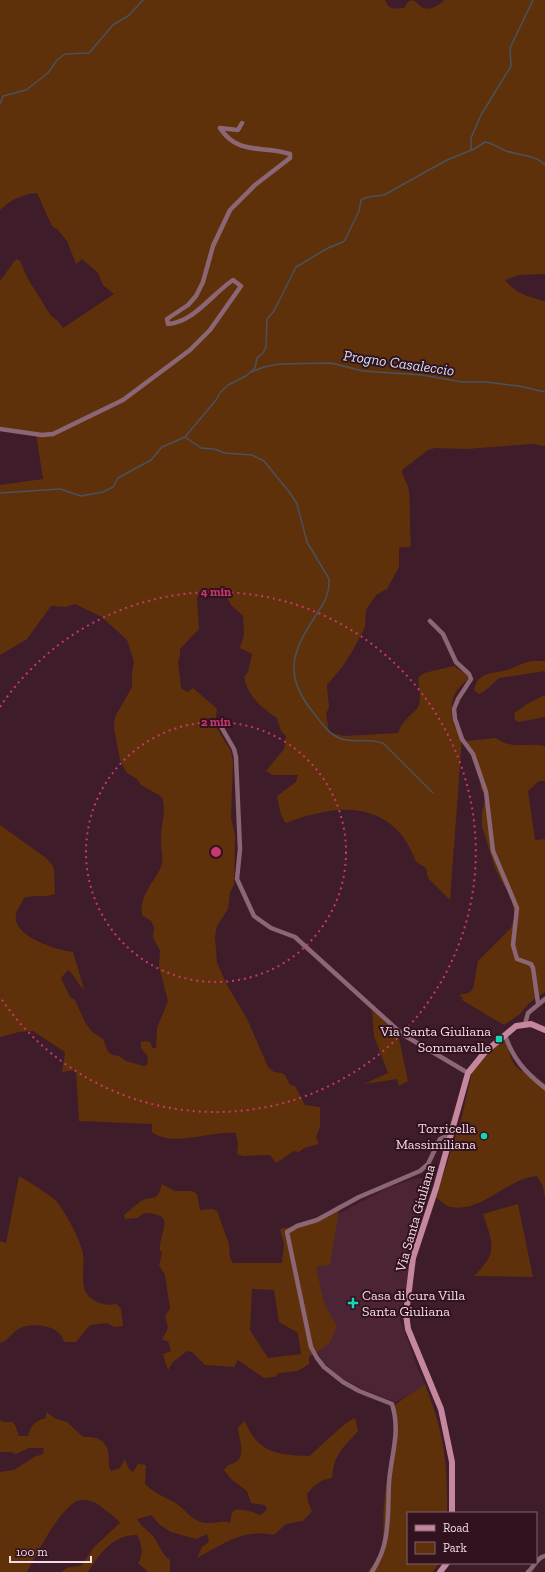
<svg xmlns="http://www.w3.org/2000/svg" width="545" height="1572" viewBox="0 0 545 1572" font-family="'Zilla Slab',serif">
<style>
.built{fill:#4c2435}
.green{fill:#5f310a;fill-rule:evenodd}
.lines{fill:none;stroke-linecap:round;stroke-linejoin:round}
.stream{stroke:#49525f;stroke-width:1.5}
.street{stroke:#8c6674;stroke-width:4.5}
.secondary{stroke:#c4879e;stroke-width:6}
.ring{fill:none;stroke:#ca3670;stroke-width:2;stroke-dasharray:2 4}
.poi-dot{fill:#16d5b3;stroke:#331220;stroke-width:1.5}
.labels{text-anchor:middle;stroke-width:4;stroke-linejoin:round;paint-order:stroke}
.poi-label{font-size:14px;fill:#f4dde5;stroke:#331220;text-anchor:end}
.street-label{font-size:14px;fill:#f4dde5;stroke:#331220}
.water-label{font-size:15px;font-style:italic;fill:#cde2f0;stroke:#331220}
.centre{fill:#ca3670;stroke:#331220;stroke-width:2}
.ring-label{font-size:12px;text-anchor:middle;font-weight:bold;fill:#ca3670;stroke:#331220;stroke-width:4;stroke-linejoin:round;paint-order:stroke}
</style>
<rect width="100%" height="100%" fill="#3e1c2a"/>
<path class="built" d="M425,1178L431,1181L411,1257L400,1320L418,1369L426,1386L395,1402L362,1389L339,1376L324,1363L312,1344L318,1225L387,1188L414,1179Z"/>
<g class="green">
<path d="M0,0H385C389,10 394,9 404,8L408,2L413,0C417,2 420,7 423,8C430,11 440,5 444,0H545V274L519,275L505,280C514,293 531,298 545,301V446L532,444L466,449L435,448L428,450L402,470C402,477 408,483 409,491C411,509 409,527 411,545L409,547H401L399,549V567L387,589L376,595L366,610L365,627L353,650L343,666L327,685L329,707L326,714L329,732L344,736L398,733C401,723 408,717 416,710C423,703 419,687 418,678L424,673L454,666L467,675L468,680C447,693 447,721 462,738L450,900L428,878L426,868C423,866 418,864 416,861C414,859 414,855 412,853C409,845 404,838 399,832C368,799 324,809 286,823C281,818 278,803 277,796L296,782L298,775H272L266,771L284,749L286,736L281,731L277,718C261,707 249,698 244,677L248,672L252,654L240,648L244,635L243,616L231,605L225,593L209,590L200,592L197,598L199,629L180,649V656L178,661L181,688L187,692L193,688L217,709L215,725L231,751L233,763L231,817L235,836L234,885L230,892L228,909L217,926L215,937L217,963L227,985L247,1019L268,1067L274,1072C287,1073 284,1074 290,1085L295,1086L305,1105L320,1107V1127L316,1137L319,1144L304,1148L299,1152L294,1151L276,1163L270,1155L243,1156L237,1154L238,1144L236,1133C210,1130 173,1148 152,1132V1124L79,1121L76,1070L62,1072L65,1052L33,1031L19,1032L0,1037V825L46,858L53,866L54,871L55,894C44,898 36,894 24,898C22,903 17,909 16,915C11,936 58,951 73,952L84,989C77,984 75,975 68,970L61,978L70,997L75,1000L85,1022L91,1031L103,1039L108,1052L113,1055L119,1056L126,1061L143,1066L147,1065L148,1057L141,1048V1042L148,1041L151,1043L152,1048H156L157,1028L168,1001L159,967L160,950L153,938L154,927L151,921L142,915C139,895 154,883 161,867C164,860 161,850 161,842C160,826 167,813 162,797L141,785L137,779L126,772L120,760L114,728L115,717L132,687V671L134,662L127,640L102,617L75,604L66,607L51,606L27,639L0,655V485L43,479L36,434L0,427V281L16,259L20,261L28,279L51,316L57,320L63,328L114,294L103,285L98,273L82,259L76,264L67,241L58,230L52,226L37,193C23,194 10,200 0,210Z"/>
<path d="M531,661H545V671L499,678L485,691L479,694L474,690C479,669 494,675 510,669C517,666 523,663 531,661Z"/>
<path d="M545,695V717L519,722L515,720L514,713L532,701Z"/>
<path d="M496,738C511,750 527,742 545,746V781H539L528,791L535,840L545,839V992L529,1003L520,1014L504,1025L462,1000L463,998L459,995L469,993L473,989L478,961L511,928L515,917L510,893L503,884L495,868L482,826V812L486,797L481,789L479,772L468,745L467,741Z"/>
<path d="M372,1010L398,1034L408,1081L399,1086L397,1079L364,1084L388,1073L374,1036Z"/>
<path d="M506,1037C509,1045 509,1057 514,1064C520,1073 535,1075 545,1084V1198L543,1186L537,1176C507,1178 482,1213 451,1207C445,1206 442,1201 436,1198L462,1116L472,1072L481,1059Z"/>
<path d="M19,1176C31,1183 44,1191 55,1200C64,1209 81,1241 83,1254C85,1266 80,1284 87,1294C95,1304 106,1306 117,1304L121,1309L123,1326L114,1327L107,1323L90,1325L76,1342H64C61,1325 33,1322 20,1328C12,1332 8,1341 0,1343V1241L6,1243Z"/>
<path d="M162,1184L175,1191H192L197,1194L200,1210L213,1209L217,1211L229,1244L230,1258L233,1263H282L284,1244L280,1229L313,1222L340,1204L330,1265L316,1267L324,1303L337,1326L329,1344L309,1357V1364L298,1371L279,1373L275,1377L264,1378L238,1360L234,1367L205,1365L192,1352L187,1351L173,1362L168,1370L163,1354L171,1351L168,1341L162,1340L168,1328L165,1316L170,1309L165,1275L159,1265L162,1253L160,1250C159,1229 178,1214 144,1213L137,1218L125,1219L124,1215C125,1214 140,1202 141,1201C155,1194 156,1204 162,1184ZM252,1289L274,1290L279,1322L298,1333L301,1354L268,1358L250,1330Z"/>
<path d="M518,1204L533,1277L474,1276C498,1253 493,1244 483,1214Z"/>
<path d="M425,1385C444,1432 448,1463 447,1513H408V1563H439L433,1572H367C372,1567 377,1560 379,1554C386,1539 382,1521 384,1505C387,1472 396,1441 393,1407L404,1398Z"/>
<path d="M46,1412L56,1419L67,1422L83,1437C99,1436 108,1441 109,1458C109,1464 108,1466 111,1471L120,1468L125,1459L129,1469L133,1472L138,1464L146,1465L145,1484C153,1492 164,1497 174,1502C186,1509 192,1523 208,1523C217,1524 218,1520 230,1523L232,1512C240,1506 252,1513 261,1515L267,1509L265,1505L251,1503L247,1491L231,1479L224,1470L228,1465C247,1462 241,1445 238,1430L239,1426L245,1421C257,1453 278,1455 309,1456C321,1447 344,1422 355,1418L358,1431C341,1450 335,1453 332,1478C320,1480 314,1485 307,1494L308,1502L312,1511L303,1521L286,1524L274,1535C241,1529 225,1543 197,1558L202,1547L209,1542L207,1534L196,1539L171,1532L160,1525L151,1515L137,1519C141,1527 148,1530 153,1536C160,1545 161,1554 170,1560V1572H148L138,1563C144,1555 142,1544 137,1535C114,1534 99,1554 88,1572H61L69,1567L81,1566L95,1546L120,1523C117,1518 109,1513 104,1509C98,1504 90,1499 81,1500C62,1502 36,1556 27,1572H0V1472L14,1470L34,1457L43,1454L44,1448H29L16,1454L11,1452H0V1420L4,1422H12L15,1425L19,1436H28C31,1425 35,1421 46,1418Z"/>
</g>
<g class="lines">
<g class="stream">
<path d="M0,104L3,96L26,90L48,73L57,60L65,54L89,53L113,25L128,16L143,0"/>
<path d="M471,150V138L481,115L511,66L510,48L533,0"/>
<path d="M251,372L264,367L279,364L331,363L363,371L422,375L462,382H486L519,386L545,392"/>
<path d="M185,437L201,448L214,449L225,453L252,455L264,461L290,493L297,504L307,542L329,579C330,594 324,603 316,615C294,648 283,672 309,707C318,718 326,732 339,738C352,744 369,737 384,744L433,793"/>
<path d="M0,493L60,489L81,496L103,492L113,487L118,478L151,460L162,447L185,437L216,400L220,393L228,385L246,376L255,368L257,358L263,353L266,347L267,319L274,311L296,267L328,248L343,242L345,240L359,211L361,200L368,197L384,195L445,161L474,149L485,142C493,143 498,148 506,151C518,155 536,155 545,165"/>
</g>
<g class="street">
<path d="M0,429L42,435L53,434L123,400L190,350L210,330L241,286L233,280C212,294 194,322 168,324L167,319L188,305L196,296L203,282L213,246L230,210L255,185L290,158V154C263,145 238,156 220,128L238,130L242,123"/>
<path d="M430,621L443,634L456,662L469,674L471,679L458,699L454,709L455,719L462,739L473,754L486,792L493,851L517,908L513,945L517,959L531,964L533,968L538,1003"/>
<path d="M219,723L234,749L236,757L240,849L237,879L254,916L271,928L295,937L402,1034L468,1073"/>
<path d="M525,1024L528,1013L545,999"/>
<path d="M505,1035C513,1059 525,1072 545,1088"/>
<path d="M372,1572C378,1562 383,1553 385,1541C389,1523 388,1502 389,1483C391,1454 401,1433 392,1404L359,1391L343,1382L324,1367L317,1358L311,1347L287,1232L297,1226L317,1220L359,1197L420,1171L428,1164L440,1139L451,1134"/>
<path d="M528,1572C534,1567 537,1557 545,1556"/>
</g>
<g class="secondary">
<path d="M452,1513V1462L441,1409L408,1329L406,1314L413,1258L436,1188L468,1073L485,1052L516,1026L531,1024L545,1030"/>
<path d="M440,1572L447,1563"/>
</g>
</g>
<g class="ring">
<circle cx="216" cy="852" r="130"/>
<path d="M0 707A260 260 0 1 1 0 997"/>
</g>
<g class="poi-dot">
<rect x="495" y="1035" width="8" height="8" rx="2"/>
<circle cx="484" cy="1136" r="4"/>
<path d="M351 1297h4v4h4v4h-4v4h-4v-4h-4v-4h4z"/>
</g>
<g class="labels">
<g class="poi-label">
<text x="491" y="1036">Via Santa Giuliana<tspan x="491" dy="16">Sommavalle</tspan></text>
<text x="476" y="1133">Torricella<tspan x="476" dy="16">Massimiliana</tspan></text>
<text x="362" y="1300" text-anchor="start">Casa di cura Villa<tspan x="362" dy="16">Santa Giuliana</tspan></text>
</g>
<g class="street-label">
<text transform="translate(415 1218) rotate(-74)" y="5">Via Santa Giuliana</text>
</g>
<g class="water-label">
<text transform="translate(399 363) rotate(8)" y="5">Progno Casaleccio</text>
</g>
</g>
<circle cx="216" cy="852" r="6" class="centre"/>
<g class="ring-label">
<text x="216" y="596">4 min</text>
<text x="216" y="726">2 min</text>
</g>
<rect x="407" y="1512" width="130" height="52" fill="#331220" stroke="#80636f"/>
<rect x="415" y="1525" width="20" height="6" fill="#c4879e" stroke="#80636f"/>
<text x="443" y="1532" font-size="12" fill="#f4dde5">Road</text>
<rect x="415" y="1542" width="20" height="12" fill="#5f310a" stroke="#80636f"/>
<text x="443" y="1552" font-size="12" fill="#f4dde5">Park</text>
<path d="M10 1556v6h81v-6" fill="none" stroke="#f4dde5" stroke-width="2"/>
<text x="16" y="1556" font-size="12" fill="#f4dde5" stroke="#331220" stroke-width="3" paint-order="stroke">100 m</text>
</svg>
